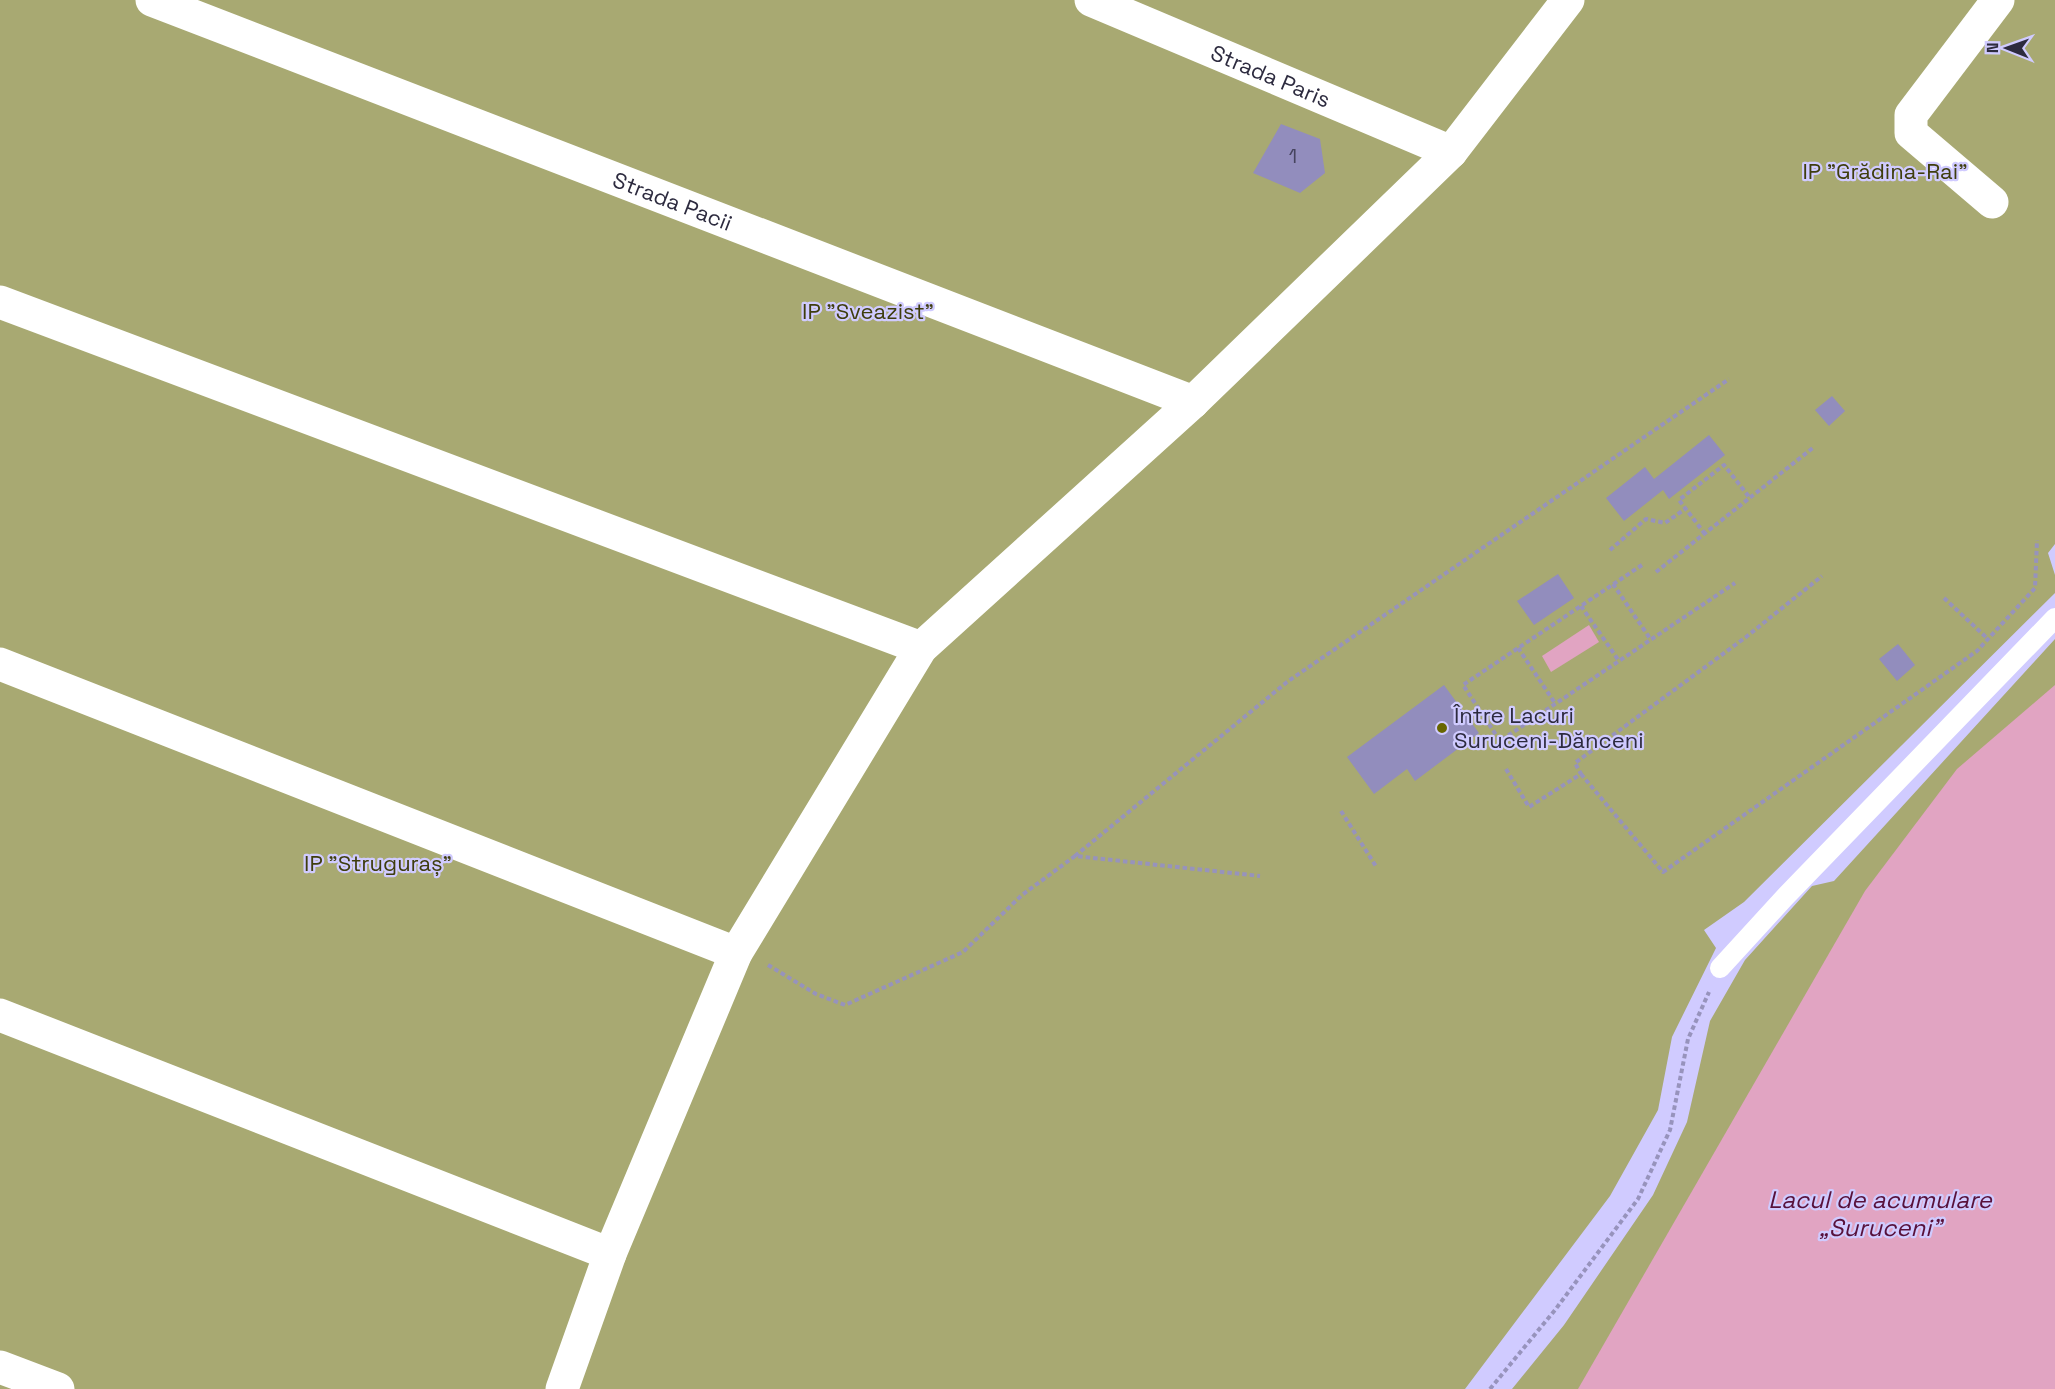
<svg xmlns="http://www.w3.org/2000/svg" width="2055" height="1389" viewBox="0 0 2055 1389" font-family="'Space Grotesk',sans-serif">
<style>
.green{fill:#a8a972}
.water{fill:#e1a4c2}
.building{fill:#928dbd}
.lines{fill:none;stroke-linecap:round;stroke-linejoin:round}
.path{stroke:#9793bc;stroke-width:4;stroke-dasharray:4.5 3;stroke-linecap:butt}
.service{stroke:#fff;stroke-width:20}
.minor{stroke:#fff;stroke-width:33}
.poi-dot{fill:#686600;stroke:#d0cbff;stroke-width:2}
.labels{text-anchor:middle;stroke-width:4.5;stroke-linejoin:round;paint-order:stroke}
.number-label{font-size:20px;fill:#46445e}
.street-label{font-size:22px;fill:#2d2b3f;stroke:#d0cbff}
.park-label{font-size:22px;fill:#3e3d0d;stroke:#d0cbff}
.poi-label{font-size:22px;fill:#2d2b3f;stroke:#d0cbff;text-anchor:start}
.water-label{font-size:24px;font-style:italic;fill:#58113b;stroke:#d0cbff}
</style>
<rect width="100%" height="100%" fill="#d0cbff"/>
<g class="green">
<path d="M0,0H2055V544L2048,553L2055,575V593L1744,902L1704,930L1716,948L1672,1037L1658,1110L1610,1196L1465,1389H0Z"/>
<path d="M2055,639V728L1606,1389H1512L1564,1325L1653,1195L1687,1122L1710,1021L1745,960L1812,886L1834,881Z"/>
</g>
<g class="water">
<path d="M1589,625L1599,642L1551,672L1542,656Z"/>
<path d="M2055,685V1389H1578L1865,891L1957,769Z"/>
</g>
<g class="building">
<path d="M1281,124L1320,139L1325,173L1300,193L1253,173Z"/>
<path d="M1832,396L1845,411L1829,426L1815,410Z"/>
<path d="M1709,435L1725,455L1669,499L1663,490L1624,521L1606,498L1645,467L1654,479Z"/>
<path d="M1558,574L1574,598L1534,625L1517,601Z"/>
<path d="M1898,644L1915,665L1897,681L1879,659Z"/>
<path d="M1444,685L1479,733L1415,781L1407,769L1374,794L1347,757Z"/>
</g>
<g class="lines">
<g class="path">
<path d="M1705,534L1679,500L1724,465L1750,498"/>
<path d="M1610,550L1646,519L1665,523L1685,509"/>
<path d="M1642,565L1463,685L1500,741L1735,583"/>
<path d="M1656,572L1814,447"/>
<path d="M1613,584L1651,640"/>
<path d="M1944,598L1988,639"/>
<path d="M1581,606L1619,661"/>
<path d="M1518,648L1555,703"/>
<path d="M1506,769L1529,807L1581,774L1575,763L1746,637L1822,576"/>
<path d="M1581,774L1663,872L1977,651L2035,588L2037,540"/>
<path d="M1341,811L1377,868"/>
<path d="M1075,856L1287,682L1729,379"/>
<path d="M768,965L816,994L845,1005L963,952L1022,895L1075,856L1260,876"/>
<path d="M1490,1389L1555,1310L1638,1199L1670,1130L1688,1039L1709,992"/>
</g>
<path class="service" d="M1720,968L1785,897L2055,618"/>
<g class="minor">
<path id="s1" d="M152,0L1193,402"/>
<path id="s2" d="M1091,0L1451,152"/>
<path d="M1992,202L1911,133V115L1998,0"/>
<path d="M0,302L921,648"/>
<path d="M0,664L736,953"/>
<path d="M0,1015L610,1254"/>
<path d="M0,1367L58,1389"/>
<path d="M562,1389L610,1254L736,953L921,648L1193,402L1451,152L1568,0"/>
</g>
</g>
<circle class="poi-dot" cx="1442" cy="728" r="6"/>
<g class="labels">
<g class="number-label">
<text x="1293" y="163">1</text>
</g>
<g class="street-label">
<text dy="8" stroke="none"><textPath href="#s2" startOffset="195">Strada Paris</textPath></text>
<text dy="8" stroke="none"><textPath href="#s1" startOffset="558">Strada Pacii</textPath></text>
</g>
<g class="park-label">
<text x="1885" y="179">IP "Grădina-Rai"</text>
<text x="868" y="319">IP "Sveazist"</text>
<text x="378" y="871">IP "Struguraș"</text>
</g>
<g class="poi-label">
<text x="1454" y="723">Între Lacuri<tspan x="1454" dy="25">Suruceni-Dănceni</tspan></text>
</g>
<g class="water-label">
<text x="1880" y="1208">Lacul de acumulare<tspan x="1880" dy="28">„Suruceni”</tspan></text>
</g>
</g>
<g transform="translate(2007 48) rotate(271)" stroke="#d0cbff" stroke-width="4.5" paint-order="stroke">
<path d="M0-4.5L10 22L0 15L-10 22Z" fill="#2d2b3f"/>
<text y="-9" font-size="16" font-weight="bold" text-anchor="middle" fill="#2d2b3f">N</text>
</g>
</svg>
